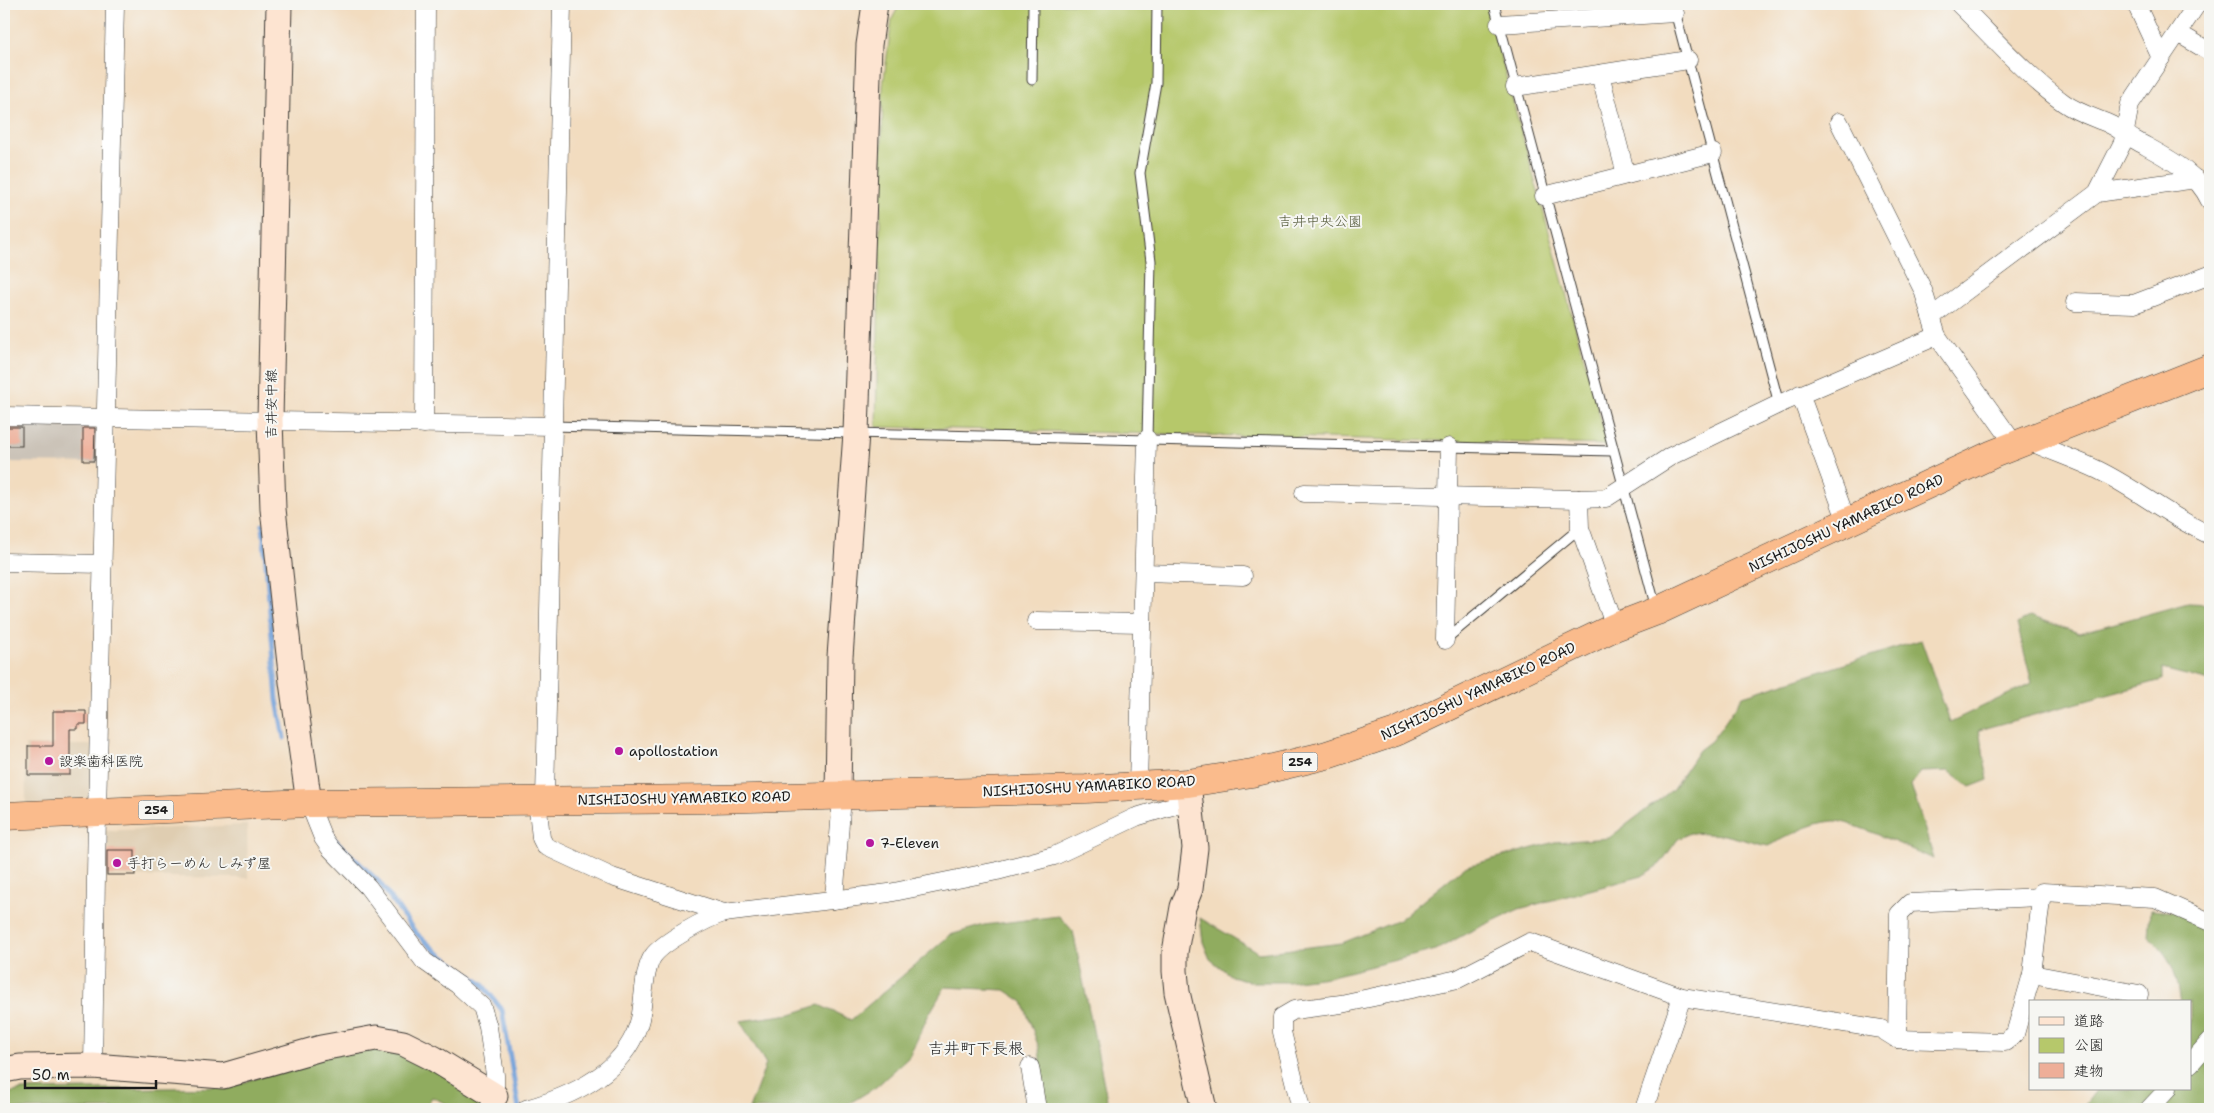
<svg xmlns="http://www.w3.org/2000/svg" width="2214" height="1113" viewBox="0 0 2214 1113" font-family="'Shantell Sans','Klee One',sans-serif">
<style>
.built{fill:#dfcdb1}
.industrial{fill:#cbc3b8}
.green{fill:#b6c86b;stroke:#697244}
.forest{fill:#90ac5f;stroke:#56643e}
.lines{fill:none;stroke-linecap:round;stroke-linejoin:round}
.stream{stroke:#6e9ed8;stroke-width:5}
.building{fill:#eeae98}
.lane-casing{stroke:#3c3934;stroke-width:11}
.street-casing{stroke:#3c3934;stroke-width:19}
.secondary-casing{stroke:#3c3934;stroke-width:27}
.highway-casing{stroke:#3c3934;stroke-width:29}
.lane{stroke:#fff;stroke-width:9}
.street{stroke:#fff;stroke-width:18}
.secondary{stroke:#fde4d1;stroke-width:25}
.highway{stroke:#fabb8c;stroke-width:28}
.poi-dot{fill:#b5179e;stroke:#f6f6f2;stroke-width:2}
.labels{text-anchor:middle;stroke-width:4;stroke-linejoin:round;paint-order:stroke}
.shield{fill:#f6f6f2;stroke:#5d5d5c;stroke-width:1}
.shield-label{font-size:12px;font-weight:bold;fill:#1c1c1c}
.park-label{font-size:14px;fill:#525838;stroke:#f6f6f2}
.street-label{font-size:14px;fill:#1c1c1c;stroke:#f6f6f2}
.poi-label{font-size:14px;fill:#1c1c1c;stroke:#f6f6f2;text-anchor:start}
.quarter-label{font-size:16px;fill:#1c1c1c;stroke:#f6f6f2}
</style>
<rect width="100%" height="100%" fill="#f6f6f2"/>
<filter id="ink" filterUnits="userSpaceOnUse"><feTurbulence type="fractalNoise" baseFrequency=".02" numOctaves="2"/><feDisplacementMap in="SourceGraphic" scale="10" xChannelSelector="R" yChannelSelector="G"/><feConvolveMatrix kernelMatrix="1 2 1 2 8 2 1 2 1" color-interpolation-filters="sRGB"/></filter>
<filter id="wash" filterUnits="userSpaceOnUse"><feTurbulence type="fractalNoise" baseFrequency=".0096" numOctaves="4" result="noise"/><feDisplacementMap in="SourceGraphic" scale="20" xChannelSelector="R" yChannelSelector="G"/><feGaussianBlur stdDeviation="1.12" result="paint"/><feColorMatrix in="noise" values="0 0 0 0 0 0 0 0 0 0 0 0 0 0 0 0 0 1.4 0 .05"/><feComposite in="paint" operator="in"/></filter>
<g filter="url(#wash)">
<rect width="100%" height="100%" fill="#f2dcbf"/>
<g class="built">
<path d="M25,745H96L95,803L26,805Z"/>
<path d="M247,825L248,878L99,876V831Z"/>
</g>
<path class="industrial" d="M4,420L100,421V463L4,462Z"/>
<path class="green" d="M900,4H1486L1608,445L876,427L883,86L892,19Z"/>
<g class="forest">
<path d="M2188,603L2210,604V681L2162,669V680L1979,730L1988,780L1970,787L1949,771L1921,772L1911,785L1934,859C1916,852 1848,819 1833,821C1809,823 1789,836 1768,846L1725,835L1690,833L1678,839L1660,864L1642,876L1519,909L1469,932L1436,950L1328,977L1288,982H1253L1231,976L1210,959L1203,942L1200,918L1259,953L1342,943L1399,920L1464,867L1555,842L1609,838L1672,790L1699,750L1711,741L1723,725L1743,696L1921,640L1950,722L2032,683L2017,624L2030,616L2079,633Z"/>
<path d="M2150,910L2179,912L2210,920V1109H2082L2097,1089H2190V1002H2181C2176,973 2172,956 2148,937Z"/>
<path d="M1059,916L1073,931L1109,1109H1045L1039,1048L1023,1002L1005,990L945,987L928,1016L909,1057L876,1087L840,1109H749L766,1064L740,1021L791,1014L819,1005L851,1020L950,935L984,925Z"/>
<path d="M375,1046L409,1052L446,1076L484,1108L457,1109L432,1097L425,1109H4V1094L22,1090L230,1087L326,1055Z"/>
</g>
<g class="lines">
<g class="stream">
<path d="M263,525L277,700L284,738"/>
<path d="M332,837L379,882L415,932L437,952L482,984L502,1010L519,1109"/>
</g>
</g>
<g id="blocks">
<g class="building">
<rect x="4" y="427" width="18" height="19"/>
<path d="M83,428H95L94,461H83Z"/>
<path d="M53,711H86V724H78V729H70V775H28V746H53Z"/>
<rect x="107" y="850" width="28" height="25"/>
</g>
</g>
</g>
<g filter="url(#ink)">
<use href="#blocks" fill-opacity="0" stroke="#3c3934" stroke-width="1"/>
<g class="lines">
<defs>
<g id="lane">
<path d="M1494,4L1656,608"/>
<path d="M1673,4L1779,404"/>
<path d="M1032,80L1033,4"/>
<path d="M552,426L1613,451"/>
<path d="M1147,439L1151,261L1140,173L1156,83L1157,4"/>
<path d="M1446,639L1580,528"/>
</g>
<g id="street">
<path d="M1959,4C1993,37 2025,75 2064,103C2078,113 2093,117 2109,124C2118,128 2126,135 2135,140C2163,156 2196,170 2210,201"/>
<path d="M2136,4L2161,58"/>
<path d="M1499,24L1675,13"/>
<path d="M2178,33L2210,52"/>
<path d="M1600,74L1626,175"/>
<path d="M1515,87L1688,60"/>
<path d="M1839,122L1923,290L1937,336L2015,445"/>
<path d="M2097,193L2196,179"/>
<path d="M1544,196L1713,153"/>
<path d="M2075,302L2134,304L2210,275"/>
<path d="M1931,317L2097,193L2123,142L2130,104L2197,4"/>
<path d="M1800,394L1847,522"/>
<path d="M4,416L552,426"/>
<path d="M424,424L426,4"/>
<path d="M2027,440C2050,451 2075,459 2098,470C2137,489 2171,518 2210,535"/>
<path d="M1304,493L1579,499L1606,498L1671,456L1779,404L1937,336"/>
<path d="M1579,499L1580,528L1615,627"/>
<path d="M4,562L103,564"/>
<path d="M1144,573L1243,576"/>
<path d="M1036,621L1142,623"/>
<path d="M1445,640L1449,447"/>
<path d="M1138,786L1147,439"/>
<path d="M537,799L541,838L545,846L612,877L724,913"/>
<path d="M545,799L562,4"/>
<path d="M309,803L323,838L330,848L368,887L424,961L458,985L482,1007L488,1027L495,1075V1096L489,1109"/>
<path d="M834,900L841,810L838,796"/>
<path d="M2032,974L2139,994L2137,1002"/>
<path d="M1897,1039L1899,914L1910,903L2041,897"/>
<path d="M2190,1064L2210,1041"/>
<path d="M93,1066L97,813L115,4"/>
<path d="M1030,1067L1037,1109"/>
<path d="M526,1109C573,1096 627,1072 640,1019C644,1002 643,970 653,956C663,942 707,918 724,913L889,893L997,871L1054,856L1136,817L1179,804"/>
<path d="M1301,1109L1282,1032V1017L1294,1010L1341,1004L1458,979L1530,942L1682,997L1881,1029L1897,1039L2005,1042L2015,1034L2032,974L2042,892L2155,898L2210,922"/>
<path d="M1644,1109L1682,997"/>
<path d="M2149,1109L2168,1089"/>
</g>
<g id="secondary">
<path d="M279,4L270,420L273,509L292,682L309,803"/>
<path d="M1188,783L1195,848L1190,889L1183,907L1175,952V971L1177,992L1204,1109"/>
<path d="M838,796L840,657L856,433L869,45L875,4"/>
<path d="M4,1070L20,1067L93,1066L223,1076L321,1048L376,1038L403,1043L433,1058L495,1096"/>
</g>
<path id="highway" d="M4,816L309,803L713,799L1086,789L1188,783L1252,773L1327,755L1396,732L1615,627L1657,611L1993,454L2210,368"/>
</defs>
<use href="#lane" class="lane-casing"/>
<use href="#street" class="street-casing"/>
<use href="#secondary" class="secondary-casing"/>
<use href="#highway" class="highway-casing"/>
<use href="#lane" class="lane"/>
<use href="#street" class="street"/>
<use href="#secondary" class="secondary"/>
<use href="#highway" class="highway"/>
</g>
</g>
<g class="poi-dot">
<circle cx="619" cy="751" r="5"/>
<circle cx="49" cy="761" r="5"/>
<circle cx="870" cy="843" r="5"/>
<circle cx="117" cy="863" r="5"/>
</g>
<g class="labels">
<g class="shield">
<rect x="1282.5" y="752.5" width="35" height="19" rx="4"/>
<rect x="138.5" y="800.5" width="35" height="19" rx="4"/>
</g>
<g class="shield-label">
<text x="1300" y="766">254</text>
<text x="156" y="814">254</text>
</g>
<g class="park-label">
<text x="1320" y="226">吉井中央公園</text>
</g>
<g class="street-label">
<text transform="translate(271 404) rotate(-90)" y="5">吉井安中線</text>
<text transform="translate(1846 523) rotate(-25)" y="5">NISHIJOSHU YAMABIKO ROAD</text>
<text transform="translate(1478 691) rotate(-25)" y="5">NISHIJOSHU YAMABIKO ROAD</text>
<text transform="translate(1089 786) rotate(-3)" y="5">NISHIJOSHU YAMABIKO ROAD</text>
<text transform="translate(684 798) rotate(-1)" y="5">NISHIJOSHU YAMABIKO ROAD</text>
</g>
<g class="poi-label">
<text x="629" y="756">apollostation</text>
<text x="59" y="766">設楽歯科医院</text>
<text x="880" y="848">7-Eleven</text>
<text x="127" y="868">手打らーめん しみず屋</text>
</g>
<g class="quarter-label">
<text x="976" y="1054">吉井町下長根</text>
</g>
</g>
<rect width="2214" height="1113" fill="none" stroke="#f6f6f2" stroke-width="20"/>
<rect x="2029" y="1000" width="162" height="90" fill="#f6f6f2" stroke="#9f9f9c"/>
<rect x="2039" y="1017" width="25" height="8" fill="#fde4d1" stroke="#9f9f9c"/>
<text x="2074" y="1026" font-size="15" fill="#1c1c1c">道路</text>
<rect x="2039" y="1038" width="25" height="15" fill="#b6c86b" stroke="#9f9f9c"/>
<text x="2074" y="1050" font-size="15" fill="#1c1c1c">公園</text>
<rect x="2039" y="1063" width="25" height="15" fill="#eeae98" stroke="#9f9f9c"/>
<text x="2074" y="1076" font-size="15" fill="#1c1c1c">建物</text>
<path d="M25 1080v8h131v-8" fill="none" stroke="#1c1c1c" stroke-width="2.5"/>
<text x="32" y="1080" font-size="15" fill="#1c1c1c" stroke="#f6f6f2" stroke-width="4" paint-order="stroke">50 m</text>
</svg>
